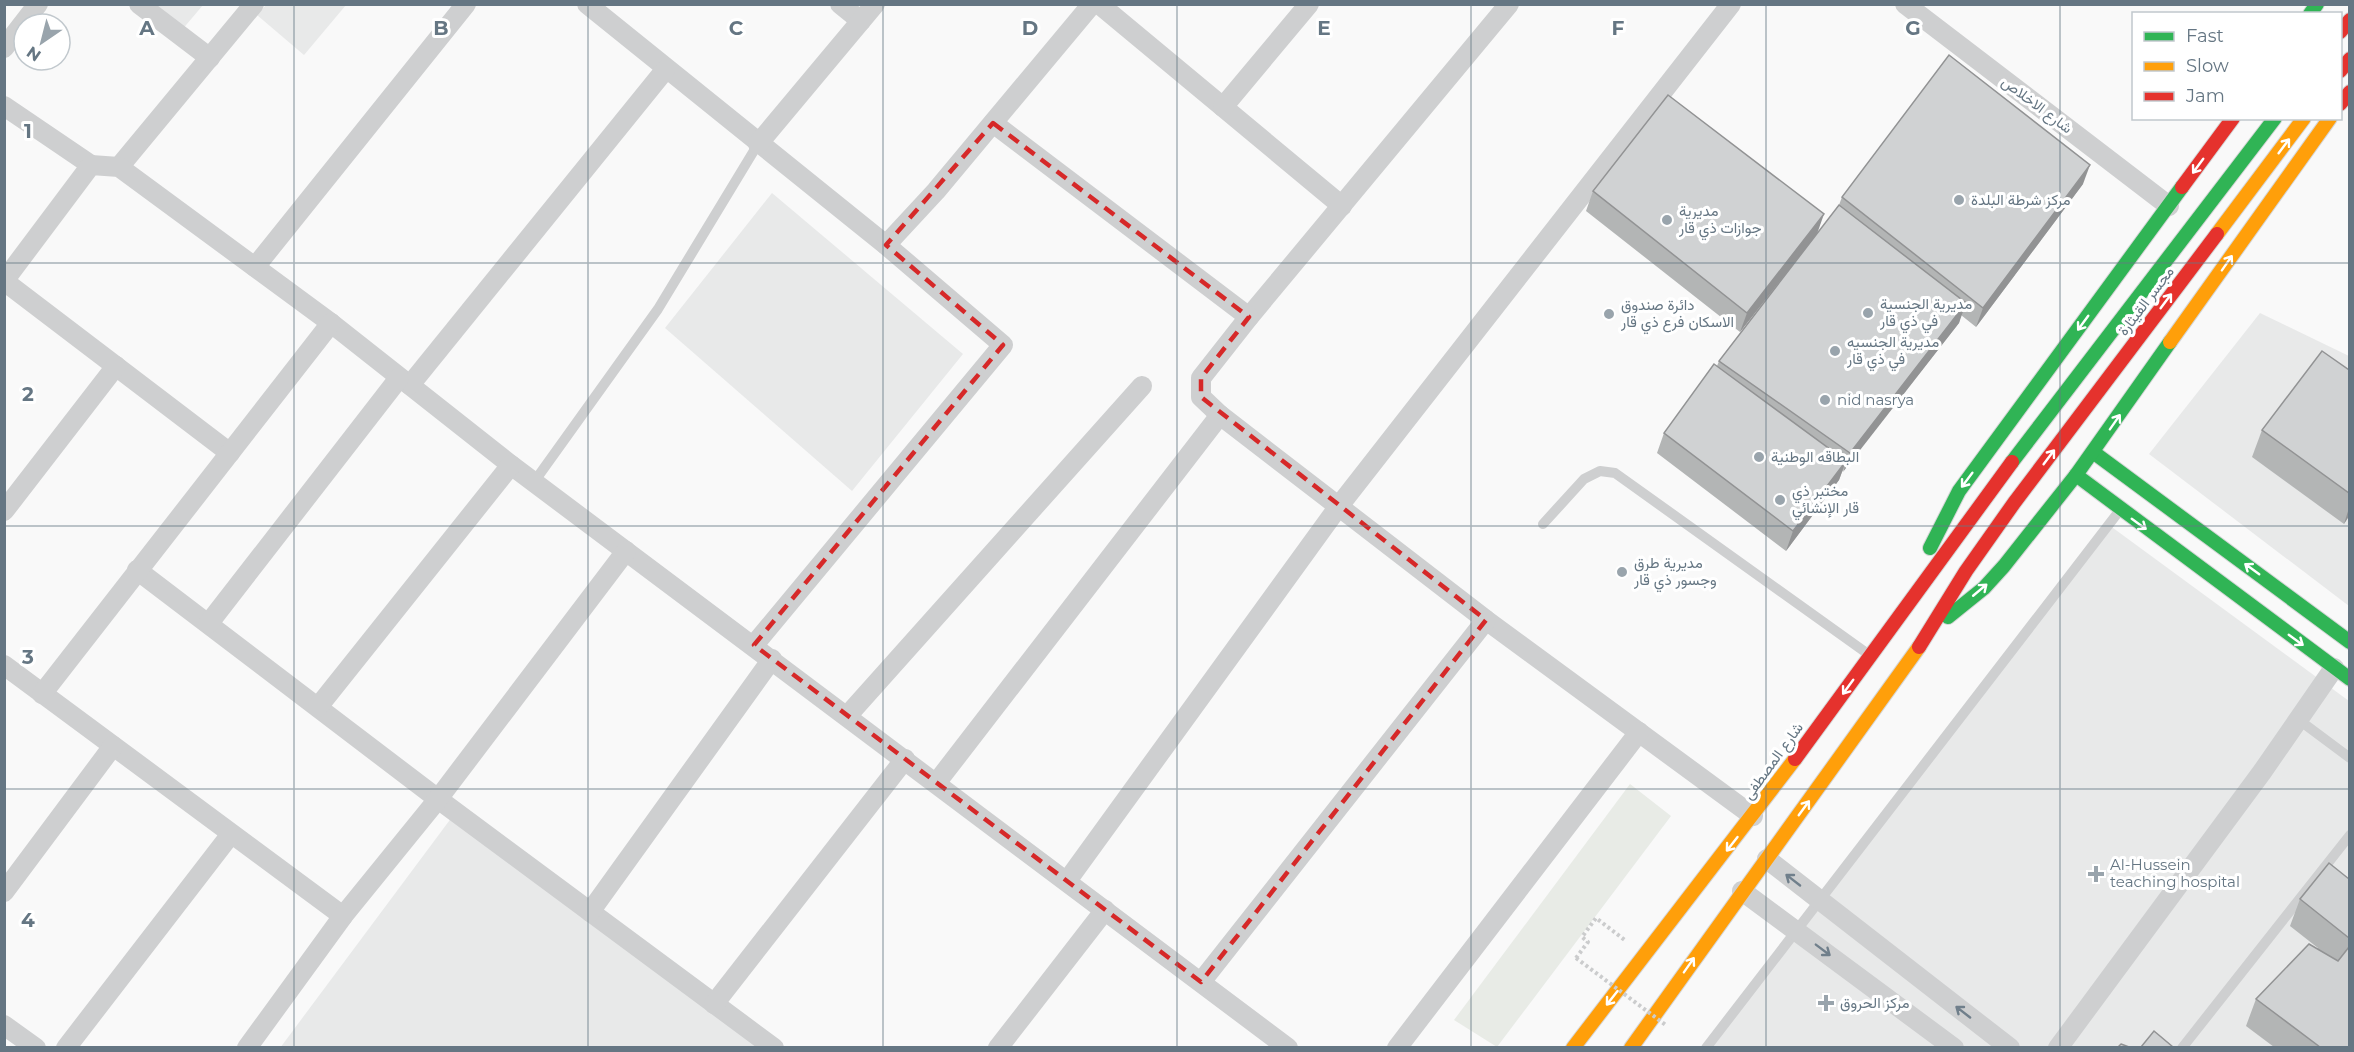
<svg xmlns="http://www.w3.org/2000/svg" width="2354" height="1052" viewBox="0 0 2354 1052" font-family="Montserrat,Vazirmatn,sans-serif">
<style>
.built{fill:#e8e9e9}
.green{fill:#e8ebe6}
.lines{fill:none;stroke-linecap:round;stroke-linejoin:round}
.fast-casing{stroke:#d5d6d7;stroke-width:16}
.slow-casing{stroke:#d5d6d7;stroke-width:16}
.jam-casing{stroke:#d5d6d7;stroke-width:16}
.path{stroke:#cbcccd;stroke-width:4;stroke-dasharray:3 3;stroke-linecap:butt}
.lane{stroke:#cecfd0;stroke-width:10}
.street{stroke:#cecfd0;stroke-width:20}
.fast{stroke:#30b455;stroke-width:14}
.slow{stroke:#ff9f0a;stroke-width:14}
.jam{stroke:#e5322d;stroke-width:14}
.path-bridge{stroke:#cbcccd;stroke-width:4;stroke-dasharray:3 3;stroke-linecap:butt}
.wall{fill:#b3b5b5}
.shaded-wall{fill:#929394}
.building{fill:#d0d2d3;stroke:#929394;stroke-width:1.5}
.oneway{stroke:#fff}
.oneway2{stroke:#707f8b}
.marked{fill:none;stroke:#d62828;stroke-width:4.5;stroke-dasharray:12 8;stroke-linejoin:round}
.grid{fill:none;stroke:#657683;stroke-width:1.5;stroke-opacity:0.55}
.poi-dot{fill:#99a4ac;stroke:#fff;stroke-width:2}
.labels{text-anchor:middle;stroke-width:6;stroke-linejoin:round;paint-order:stroke}
.street-label{font-size:15px;fill:#657683;stroke:#fff}
.poi-label{font-size:15px;fill:#657683;stroke:#fff;text-anchor:start}
.grid-label{font-size:20px;text-anchor:middle;font-weight:bold;fill:#657683;stroke:#fff;stroke-width:6;stroke-linejoin:round;paint-order:stroke}
</style>
<rect width="100%" height="100%" fill="#f9f9f9"/>
<g class="built">
<path d="M148,5H203L181,31Z"/>
<path d="M266,5H346L304,55L257,15Z"/>
<path d="M772,193L963,354L852,491L665,328Z"/>
<path d="M2260,313L2349,356V606L2149,454Z"/>
<path d="M2109,525L2349,701V1047L1710,1048Z"/>
<path d="M455,813L774,1048H280Z"/>
</g>
<path class="green" d="M1630,784L1671,816L1497,1047L1454,1020Z"/>
<g class="lines">
<defs>
<g id="fast">
<path d="M2310,14L2317,4"/>
<path d="M2093,452L2350,642"/>
<path d="M2012,462L2275,118"/>
<path d="M2076,475L2350,679"/>
<path d="M1930,548L1959,491L2182,187"/>
<path d="M1948,617L1984,588L2004,566L2076,475L2170,342"/>
</g>
<g id="slow">
<path d="M2217,234L2304,118"/>
<path d="M2170,342L2330,118"/>
<path d="M1573,1048L1795,759"/>
<path d="M1631,1048L1919,647"/>
</g>
<g id="jam">
<path d="M2340,32L2350,20"/>
<path d="M2340,71L2350,59"/>
<path d="M2340,104L2350,92"/>
<path d="M2182,187L2233,118"/>
<path d="M1919,647L1966,571L2014,503L2217,234"/>
<path d="M1795,759L2012,462"/>
</g>
</defs>
<use href="#fast" class="fast-casing"/>
<use href="#slow" class="slow-casing"/>
<use href="#jam" class="jam-casing"/>
<path class="path" d="M1576,958L1588,942L1582,937L1596,918L1626,941"/>
<g class="lane">
<path d="M534,482L658,309L758,144"/>
<path d="M1543,524L1584,479L1600,471L1615,473L1868,654"/>
<path d="M2299,720L2350,758"/>
<path d="M1706,1048L2120,510"/>
<path d="M2182,1048L2350,835"/>
</g>
<g class="street">
<path d="M139,4L210,58"/>
<path d="M587,4L886,245L1003,345L754,645"/>
<path d="M840,4L861,21"/>
<path d="M1099,4L1342,206"/>
<path d="M1509,4L1249,317L1201,378V397L1220,415L1486,620L1753,816"/>
<path d="M1905,4L2169,206"/>
<path d="M4,48L38,4"/>
<path d="M4,106L91,165"/>
<path d="M1223,107L1309,4"/>
<path d="M993,123L1249,317"/>
<path d="M758,144L875,4"/>
<path d="M119,167L254,4"/>
<path d="M886,245L936,191L1092,4"/>
<path d="M255,267L466,4"/>
<path d="M4,281L91,165L119,167L331,323L511,465L1288,1048"/>
<path d="M4,281L230,453"/>
<path d="M410,385L665,70"/>
<path d="M4,511L116,366"/>
<path d="M137,570L438,799L774,1048"/>
<path d="M209,623L399,378"/>
<path d="M4,665L343,916"/>
<path d="M42,694L331,323"/>
<path d="M318,707L511,465"/>
<path d="M848,715L1142,386"/>
<path d="M937,782L1220,415"/>
<path d="M1767,859L2010,1048"/>
<path d="M1067,881L1339,506L1731,4"/>
<path d="M1742,891L1954,1048"/>
<path d="M4,892L113,746"/>
<path d="M590,912L772,659"/>
<path d="M1201,982L1486,620"/>
<path d="M714,1004L905,759"/>
<path d="M4,1025L36,1048"/>
<path d="M66,1048L231,834"/>
<path d="M247,1048L343,916L438,799L626,551"/>
<path d="M998,1048L1105,910"/>
<path d="M1397,1048L1639,732"/>
<path d="M2058,1048L2262,772L2334,668"/>
</g>
<use href="#fast" class="fast"/>
<use href="#slow" class="slow"/>
<use href="#jam" class="jam"/>
<path class="path-bridge" d="M1576,958L1667,1026"/>
</g>
<g class="wall">
<path d="M2083,184L1976,327L1961,315L1959,323L1842,472L1839,480L1786,551L1657,453L1664,433L1717,366L1719,361L1781,280L1740,332L1586,211L1593,191L1818,232L1839,205L1842,197Z"/>
<path d="M2349,370V516L2344,524L2252,457L2262,430Z"/>
<path d="M2349,879V1047H2274L2246,1026L2256,999L2318,948L2290,926L2300,899Z"/>
</g>
<g class="shaded-wall">
<path d="M2090,165L2083,184L1976,327L1983,308Z"/>
<path d="M1824,214L1817,234L1740,332L1747,313Z"/>
<path d="M1966,303L1959,323L1843,472L1850,453Z"/>
<path d="M1846,461L1839,480L1786,551L1793,531Z"/>
<path d="M2349,508V516L2344,524Z"/>
</g>
<g class="building">
<path d="M1949,55L2090,165L1983,308L1842,197Z"/>
<path d="M1668,95L1824,214L1747,313L1593,191Z"/>
<path d="M1839,205L1966,303L1850,453L1719,361Z"/>
<path d="M2322,351L2349,370V493L2262,430Z"/>
<path d="M1714,364L1846,461L1793,531L1664,433Z"/>
<path d="M2329,863L2349,879V938L2300,899Z"/>
<path d="M2309,944L2338,961L2349,947V1047H2320L2256,999Z"/>
<path d="M2154,1031L2173,1047H2141Z"/>
<path d="M2121,1044L2129,1047H2118Z"/>
</g>
<defs><path id="oneway-shaft" d="M-6 0H5M1.5-3L5.5 0L1.5 3" fill="none" stroke-width="1.6" stroke-linecap="round" stroke-linejoin="round" transform="scale(1.5)"/></defs>
<g class="oneway">
<use href="#oneway-shaft" transform="translate(2284 146) rotate(-53)"/>
<use href="#oneway-shaft" transform="translate(2198 166) rotate(126)"/>
<use href="#oneway-shaft" transform="translate(2227 263) rotate(-55)"/>
<use href="#oneway-shaft" transform="translate(2166 301) rotate(-53)"/>
<use href="#oneway-shaft" transform="translate(2083 323) rotate(126)"/>
<use href="#oneway-shaft" transform="translate(2115 422) rotate(-55)"/>
<use href="#oneway-shaft" transform="translate(2049 457) rotate(-53)"/>
<use href="#oneway-shaft" transform="translate(1967 480) rotate(127)"/>
<use href="#oneway-shaft" transform="translate(2139 524) rotate(36)"/>
<use href="#oneway-shaft" transform="translate(2252 569) rotate(-144)"/>
<use href="#oneway-shaft" transform="translate(1980 590) rotate(-40)"/>
<use href="#oneway-shaft" transform="translate(2296 640) rotate(36)"/>
<use href="#oneway-shaft" transform="translate(1848 687) rotate(126)"/>
<use href="#oneway-shaft" transform="translate(1804 808) rotate(-54)"/>
<use href="#oneway-shaft" transform="translate(1732 844) rotate(128)"/>
<use href="#oneway-shaft" transform="translate(1689 965) rotate(-55)"/>
<use href="#oneway-shaft" transform="translate(1612 998) rotate(128)"/>
</g>
<g class="oneway2">
<use href="#oneway-shaft" transform="translate(1793 880) rotate(-142)"/>
<use href="#oneway-shaft" transform="translate(1823 950) rotate(37)"/>
<use href="#oneway-shaft" transform="translate(1963 1012) rotate(-142)"/>
</g>
<path class="marked" d="M993,123L1249,317L1201,378V397L1486,620L1201,982L754,645L1003,345L886,245Z"/>
<path class="grid" d="M294,4V1048M588,4V1048M883,4V1048M1177,4V1048M1471,4V1048M1766,4V1048M2060,4V1048M4,263H2350M4,526H2350M4,789H2350"/>
<g class="poi-dot">
<circle cx="1959" cy="200" r="6"/>
<circle cx="1667" cy="220" r="6"/>
<circle cx="1868" cy="313" r="6"/>
<circle cx="1609" cy="314" r="6"/>
<circle cx="1835" cy="351" r="6"/>
<circle cx="1825" cy="400" r="6"/>
<circle cx="1759" cy="457" r="6"/>
<circle cx="1780" cy="500" r="6"/>
<circle cx="1622" cy="572" r="6"/>
<path d="M2093 865h6v6h6v6h-6v6h-6v-6h-6v-6h6z"/>
<path d="M1823 994h6v6h6v6h-6v6h-6v-6h-6v-6h6z"/>
</g>
<g class="labels">
<g class="street-label">
<text transform="translate(2037 105) rotate(37)" y="5">شارع الاخلاص</text>
<text transform="translate(2146 301) rotate(-53)" y="5">مجسر القيثارة</text>
<text transform="translate(1773 761) rotate(-54)" y="5">شارع المصطفى</text>
</g>
<g class="poi-label">
<text x="1971" y="205">مركز شرطة البلدة</text>
<text x="1679" y="216">مديرية<tspan x="1679" dy="17">جوازات ذي قار</tspan></text>
<text x="1880" y="309">مديرية الجنسية<tspan x="1880" dy="17">في ذي قار</tspan></text>
<text x="1621" y="310">دائرة صندوق<tspan x="1621" dy="17">الاسكان فرع ذي قار</tspan></text>
<text x="1847" y="347">مديرية الجنسيه<tspan x="1847" dy="17">في ذي قار</tspan></text>
<text x="1837" y="405">nid nasrya</text>
<text x="1771" y="462">البطاقه الوطنية</text>
<text x="1792" y="496">مختبر ذي<tspan x="1792" dy="17">قار الإنشائي</tspan></text>
<text x="1634" y="568">مديرية طرق<tspan x="1634" dy="17">وجسور ذي قار</tspan></text>
<text x="2110" y="870">Al-Hussein<tspan x="2110" dy="17">teaching hospital</tspan></text>
<text x="1840" y="1008">مركز الحروق</text>
</g>
</g>
<g class="grid-label">
<text x="147" y="35">A</text>
<text x="441" y="35">B</text>
<text x="736" y="35">C</text>
<text x="1030" y="35">D</text>
<text x="1324" y="35">E</text>
<text x="1618" y="35">F</text>
<text x="1913" y="35">G</text>
<text x="28" y="138">1</text>
<text x="28" y="401">2</text>
<text x="28" y="664">3</text>
<text x="28" y="927">4</text>
</g>
<rect width="2354" height="1052" fill="none" stroke="#657683" stroke-width="12"/>
<rect x="2132" y="12" width="210" height="108" fill="#ffffff" stroke="#c1c8cd" stroke-width="1.5"/>
<rect x="2144" y="32" width="30" height="9" fill="#30b455" stroke="#c1c8cd" stroke-width="1.5"/>
<text x="2186" y="42" font-size="18" fill="#657683">Fast</text>
<rect x="2144" y="62" width="30" height="9" fill="#ff9f0a" stroke="#c1c8cd" stroke-width="1.5"/>
<text x="2186" y="72" font-size="18" fill="#657683">Slow</text>
<rect x="2144" y="92" width="30" height="9" fill="#e5322d" stroke="#c1c8cd" stroke-width="1.5"/>
<text x="2186" y="102" font-size="18" fill="#657683">Jam</text>
<g transform="translate(42 42) rotate(215)"><circle r="28" fill="#ffffff" stroke="#c1c8cd" stroke-width="1.5"/>
<path d="M0-4.5L10 22L0 15L-10 22Z" fill="#99a4ac"/>
<text y="-9" font-size="16" font-weight="bold" text-anchor="middle" fill="#657683">N</text>
</g>
</svg>
